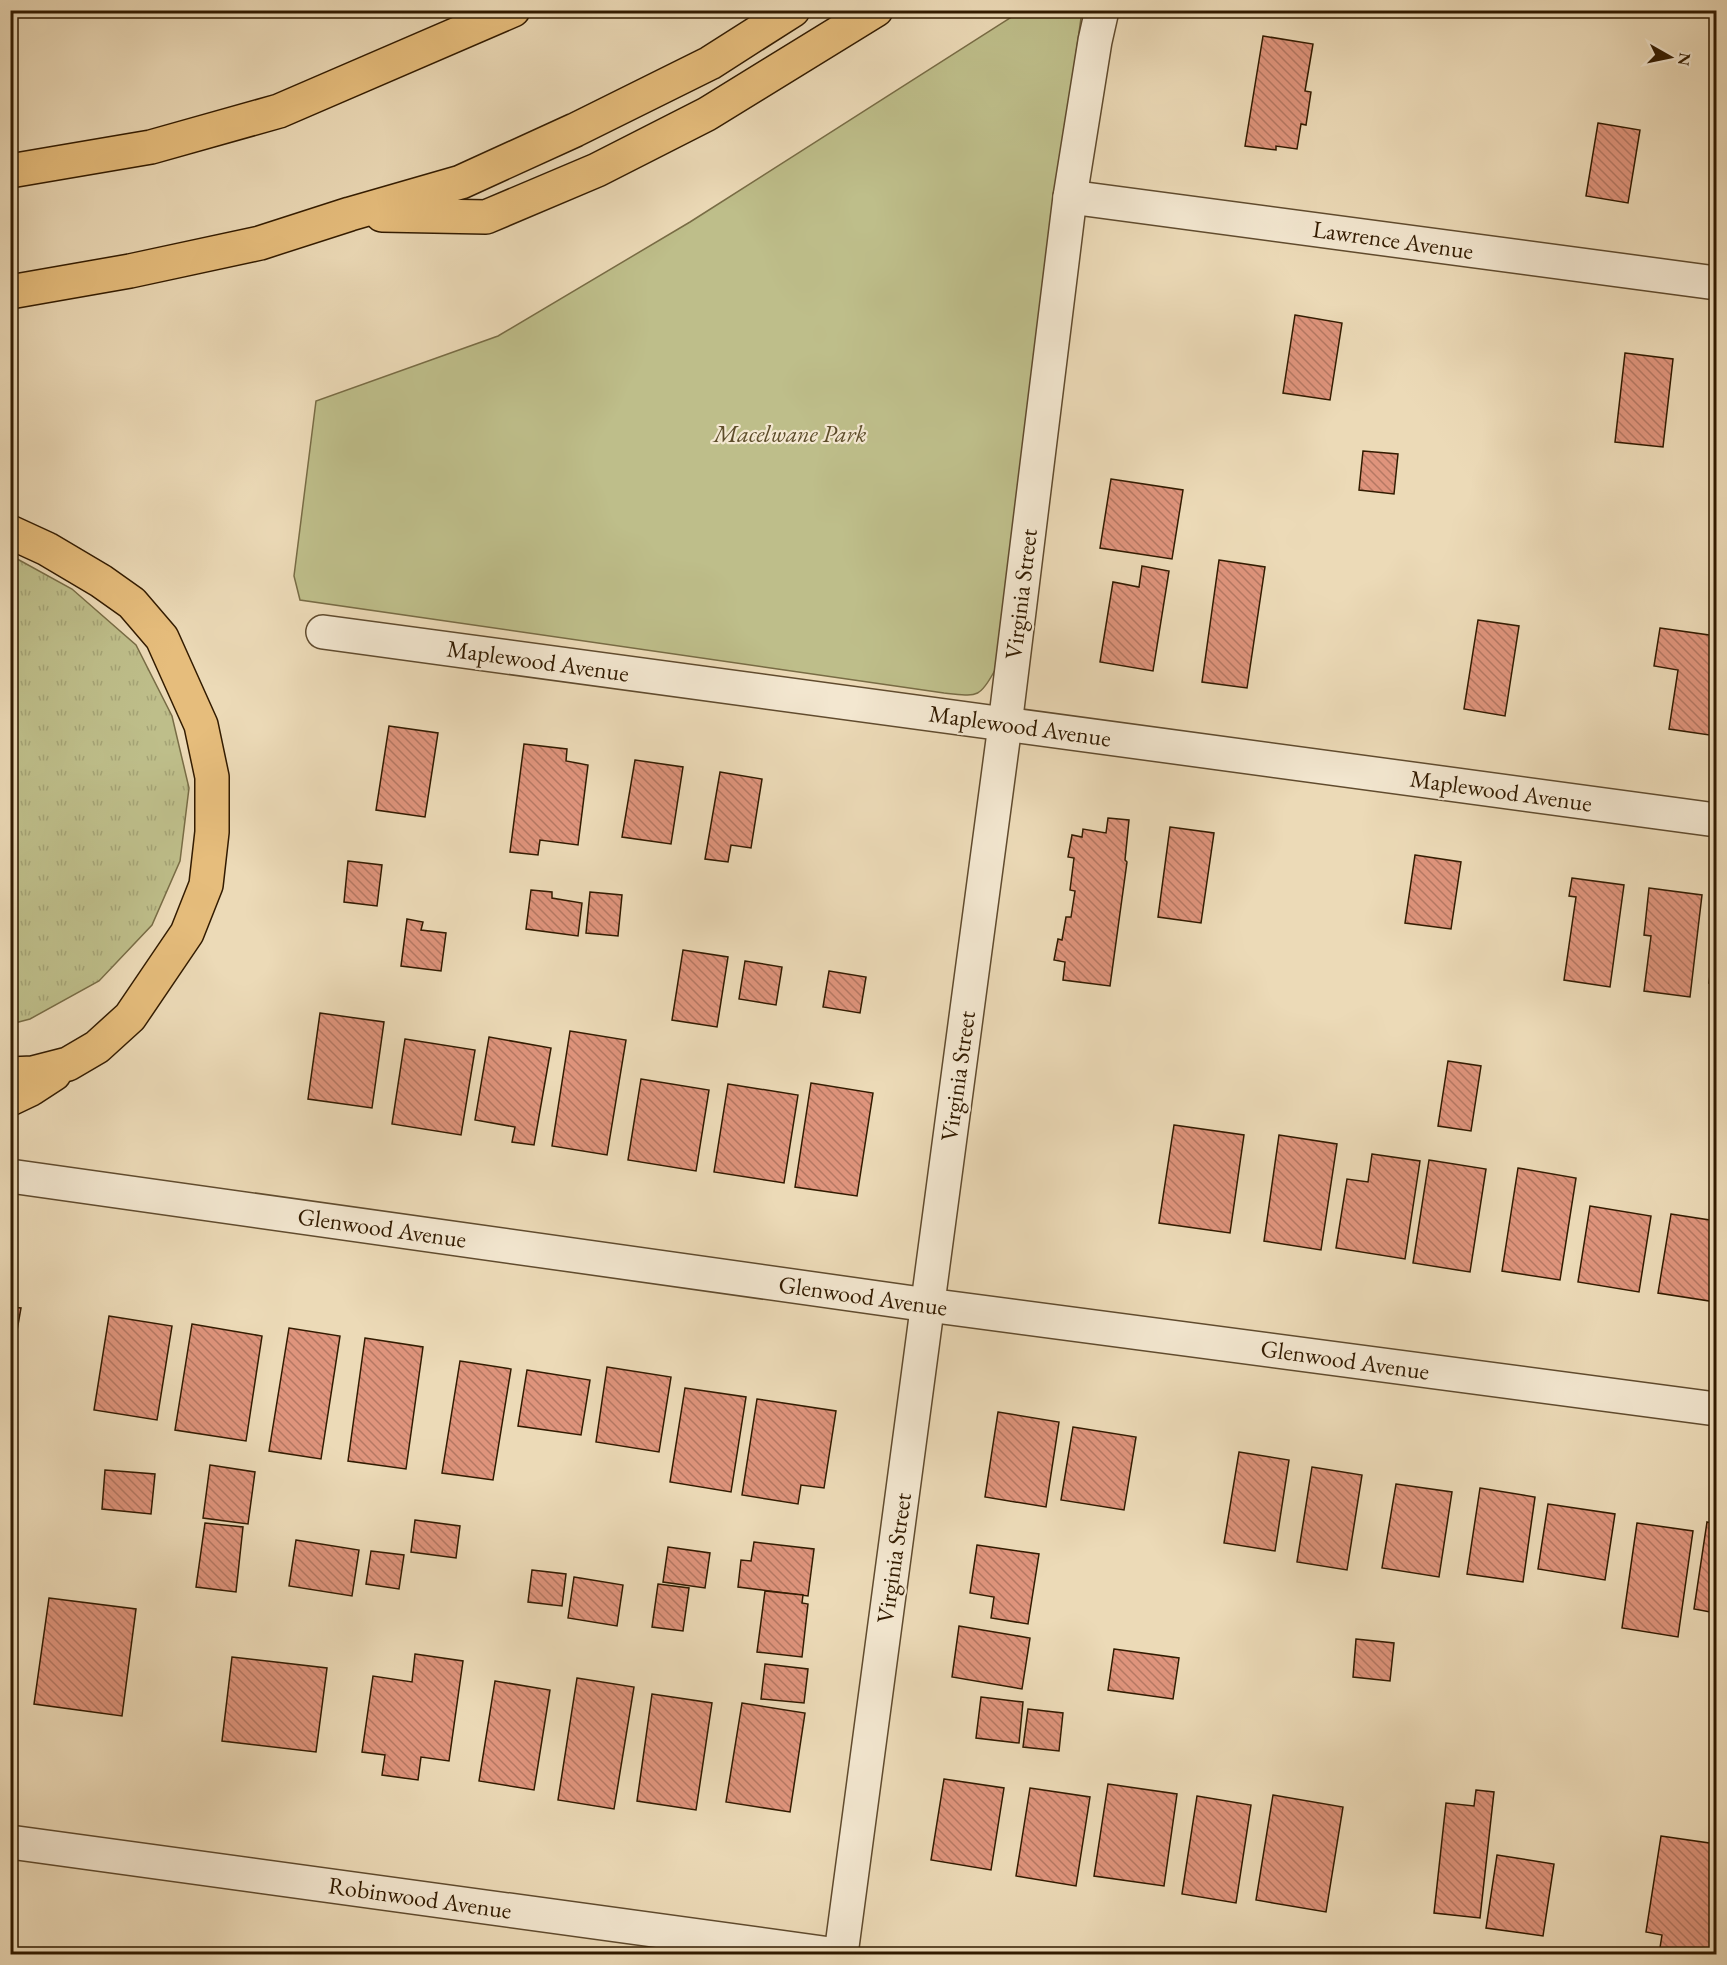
<svg xmlns="http://www.w3.org/2000/svg" width="1727" height="1965" viewBox="0 0 1727 1965" font-family="'EB Garamond',serif">
<style>
.grass{fill:url(#grass-tufts);stroke:#786c45;stroke-width:1.5}
.park{fill:#bebe8a;stroke:#786c45;stroke-width:1.5}
.building{fill:url(#building-back-hatch);stroke:#321b00;stroke-width:1.5}
.lines{fill:none;stroke-linecap:round;stroke-linejoin:round}
.minor-casing{stroke:#604b2e;stroke-width:36}
.highway-casing{stroke:#321b00;stroke-width:36}
.minor{stroke:#f3e7d0;stroke-width:33}
.highway{stroke:#e6bd7c;stroke-width:33}
.labels{text-anchor:middle;stroke-width:4.5;stroke-linejoin:round;paint-order:stroke}
.street-label{font-size:24px;fill:#321b00;stroke:#f3e7d0}
.park-label{font-size:24px;font-style:italic;fill:#5c4c29;stroke:#f3e7d0}
</style>
<defs>
<pattern id="grass-tufts" width="24" height="20" patternUnits="userSpaceOnUse" patternTransform="scale(1.5)"><rect width="24" height="20" fill="#bebe8a"/><path d="M3 7l-1-3M5 7V3M7 7l1-3M15 17l-1-3M17 17v-4M19 17l1-3" fill="none" stroke="#a4a375"/></pattern>
<pattern id="building-back-hatch" width="6" height="6" patternUnits="userSpaceOnUse" patternTransform="scale(1.5)"><rect width="6" height="6" fill="#df947c"/><path d="M-1 5l2 2M0 0l6 6M5-1l2 2" fill="none" stroke="#b57863"/></pattern>
</defs>
<rect width="100%" height="100%" fill="#ecdab7"/>
<filter id="stains"><feTurbulence type="fractalNoise" baseFrequency=".00333" numOctaves="4"/><feColorMatrix values="0 0 0 0 .2 0 0 0 0 .09 0 0 0 0 .02 0 0 0 .5 -.17"/></filter>
<radialGradient id="worn" r=".72"><stop offset=".6" stop-color="#630" stop-opacity="0"/><stop offset="1" stop-color="#630" stop-opacity=".3"/></radialGradient>
<path class="grass" d="M10,555L72,589L136,645L172,716L189,788L180,861L152,925L99,981L30,1019L11,1024Z"/>
<path class="park" d="M1021,11H1082L1062,153L995,670C979,700 976,696 944,693L300,600L294,576L316,401L498,336L690,222Z"/>
<g class="building">
<path d="M1716,14V57H1713Z"/>
<path d="M1263,36L1313,44L1305,91L1311,92L1306,125L1301,124L1297,149L1276,146V150L1245,146Z"/>
<path d="M1598,123L1640,130L1628,203L1586,196Z"/>
<path d="M1295,315L1342,323L1330,400L1283,393Z"/>
<path d="M1625,353L1673,359L1663,447L1615,442Z"/>
<path d="M1363,451L1398,454L1394,494L1359,490Z"/>
<path d="M1111,479L1183,490L1172,559L1100,548Z"/>
<path d="M1219,560L1265,567L1247,688L1202,682Z"/>
<path d="M1142,566L1169,571L1153,671L1100,662L1113,582L1139,587Z"/>
<path d="M1478,620L1519,626L1505,716L1464,709Z"/>
<path d="M1660,628L1716,636V736L1669,729L1678,670L1654,666Z"/>
<path d="M389,726L438,733L425,817L376,810Z"/>
<path d="M524,744L567,749L566,761L588,765L578,845L540,840L538,855L510,852Z"/>
<path d="M635,760L683,767L671,844L622,837Z"/>
<path d="M720,772L762,779L751,848L731,845L728,862L705,859Z"/>
<path d="M1108,818L1129,820L1125,860L1127,862L1110,986L1063,980L1065,962L1054,960L1058,939L1062,940L1066,917H1071L1075,891L1070,890L1074,858L1068,857L1072,835L1082,837L1083,829L1106,833Z"/>
<path d="M1170,827L1214,833L1201,923L1158,917Z"/>
<path d="M1415,855L1461,862L1451,929L1405,923Z"/>
<path d="M348,861L382,865L377,906L344,902Z"/>
<path d="M1572,878L1624,885L1610,987L1564,980L1576,897L1569,896Z"/>
<path d="M1649,888L1702,895L1690,997L1644,991L1651,936L1644,935Z"/>
<path d="M531,890L552,892V898L582,903L578,936L526,929Z"/>
<path d="M590,892L622,895L618,936L586,933Z"/>
<path d="M407,919L423,922L421,930L446,933L441,971L401,966Z"/>
<path d="M1716,925V984L1709,983Z"/>
<path d="M683,950L728,957L717,1027L672,1020Z"/>
<path d="M745,961L782,967L776,1005L739,999Z"/>
<path d="M829,971L866,977L860,1013L823,1007Z"/>
<path d="M320,1013L384,1022L372,1108L308,1099Z"/>
<path d="M570,1031L626,1040L607,1155L552,1146Z"/>
<path d="M489,1037L551,1048L534,1145L512,1142L515,1127L475,1120Z"/>
<path d="M405,1039L475,1050L461,1135L392,1124Z"/>
<path d="M1448,1061L1481,1066L1471,1131L1438,1126Z"/>
<path d="M641,1079L709,1090L696,1171L628,1160Z"/>
<path d="M811,1083L873,1093L857,1196L795,1187Z"/>
<path d="M728,1084L798,1095L784,1183L714,1172Z"/>
<path d="M1174,1125L1244,1135L1230,1233L1159,1223Z"/>
<path d="M1279,1135L1337,1144L1321,1250L1264,1241Z"/>
<path d="M1372,1154L1420,1161L1405,1259L1336,1248L1347,1179L1368,1182Z"/>
<path d="M1429,1160L1486,1169L1470,1272L1413,1263Z"/>
<path d="M1518,1168L1576,1178L1560,1280L1502,1271Z"/>
<path d="M1590,1206L1651,1216L1639,1292L1578,1282Z"/>
<path d="M1671,1214L1716,1221V1302L1658,1293Z"/>
<path d="M10,1307L21,1308L10,1370Z"/>
<path d="M109,1316L172,1326L157,1420L94,1410Z"/>
<path d="M192,1324L262,1336L246,1441L175,1430Z"/>
<path d="M289,1328L340,1336L321,1459L269,1451Z"/>
<path d="M365,1338L423,1347L406,1469L348,1461Z"/>
<path d="M460,1361L511,1369L493,1480L442,1473Z"/>
<path d="M607,1367L671,1377L659,1452L596,1442Z"/>
<path d="M527,1370L590,1380L581,1435L518,1426Z"/>
<path d="M685,1388L746,1397L731,1492L670,1482Z"/>
<path d="M757,1399L836,1411L824,1488L801,1485L798,1504L742,1495Z"/>
<path d="M998,1412L1059,1422L1046,1507L985,1497Z"/>
<path d="M1073,1427L1136,1437L1124,1510L1061,1500Z"/>
<path d="M1239,1452L1289,1460L1275,1551L1224,1543Z"/>
<path d="M210,1465L255,1472L248,1524L203,1518Z"/>
<path d="M1312,1467L1362,1475L1347,1570L1297,1562Z"/>
<path d="M105,1470L155,1474L151,1514L102,1509Z"/>
<path d="M1396,1484L1452,1492L1439,1577L1382,1568Z"/>
<path d="M1480,1488L1535,1497L1523,1582L1467,1574Z"/>
<path d="M1548,1504L1615,1514L1605,1580L1538,1569Z"/>
<path d="M415,1520L460,1526L456,1558L411,1552Z"/>
<path d="M1707,1522L1716,1524V1613L1694,1609Z"/>
<path d="M205,1523L243,1527L236,1592L196,1587Z"/>
<path d="M1637,1523L1693,1531L1678,1637L1622,1628Z"/>
<path d="M296,1540L359,1550L352,1596L289,1586Z"/>
<path d="M754,1542L814,1549L808,1596L738,1587L741,1560L751,1561Z"/>
<path d="M977,1545L1039,1554L1028,1624L991,1618L994,1597L970,1593Z"/>
<path d="M668,1547L710,1553L705,1588L663,1582Z"/>
<path d="M371,1551L404,1555L399,1589L366,1584Z"/>
<path d="M532,1570L566,1574L562,1606L528,1602Z"/>
<path d="M574,1577L623,1585L617,1626L568,1618Z"/>
<path d="M658,1584L689,1588L683,1631L652,1627Z"/>
<path d="M765,1591L803,1595L802,1603L808,1604L802,1657L757,1652Z"/>
<path d="M49,1598L136,1609L122,1716L34,1704Z"/>
<path d="M959,1626L1030,1638L1022,1689L952,1677Z"/>
<path d="M1356,1639L1394,1643L1390,1681L1353,1677Z"/>
<path d="M1114,1649L1179,1658L1173,1699L1108,1690Z"/>
<path d="M415,1654L463,1661L449,1761L421,1757L418,1780L382,1775L385,1755L362,1752L373,1676L412,1682Z"/>
<path d="M232,1657L327,1668L316,1752L222,1741Z"/>
<path d="M765,1664L808,1669L804,1703L761,1699Z"/>
<path d="M577,1678L634,1687L614,1809L558,1800Z"/>
<path d="M495,1681L550,1690L534,1790L479,1781Z"/>
<path d="M652,1694L712,1703L696,1810L637,1801Z"/>
<path d="M981,1697L1023,1702L1019,1743L976,1738Z"/>
<path d="M742,1703L805,1713L790,1812L726,1802Z"/>
<path d="M1028,1709L1063,1713L1059,1751L1023,1747Z"/>
<path d="M944,1779L1004,1788L991,1870L931,1860Z"/>
<path d="M1108,1784L1177,1794L1164,1886L1094,1876Z"/>
<path d="M1030,1788L1090,1797L1076,1886L1016,1876Z"/>
<path d="M1476,1790L1494,1792L1480,1918L1434,1913L1446,1803L1474,1806Z"/>
<path d="M1273,1795L1343,1807L1326,1912L1256,1900Z"/>
<path d="M1197,1796L1251,1805L1236,1903L1182,1894Z"/>
<path d="M1661,1836L1716,1844V1954H1659L1662,1935L1646,1932Z"/>
<path d="M1497,1855L1554,1864L1543,1936L1486,1928Z"/>
</g>
<g class="lines">
<defs>
<g id="minor">
<path d="M1070,197L1716,283"/>
<path d="M323,632L1716,820"/>
<path d="M10,1176L928,1305L1716,1409"/>
<path d="M10,1842L830,1954"/>
<path d="M841,1954L1005,725L1070,197L1095,41L1102,10"/>
</g>
<g id="highway">
<path d="M10,171L151,147L279,111L513,10"/>
<path d="M382,215L486,217L597,170L707,114L876,10"/>
<path d="M10,292L130,271L260,243L350,214L461,182L575,130L710,63L793,10"/>
<path d="M10,532L47,549L101,581L132,603L162,638L201,725L212,777V832L206,885L187,933L130,1017L97,1047L68,1064L33,1073L10,1074"/>
<path d="M10,1099L31,1089L54,1074"/>
</g>
</defs>
<use href="#minor" class="minor-casing"/>
<use href="#highway" class="highway-casing"/>
<use href="#minor" class="minor"/>
<use href="#highway" class="highway"/>
</g>
<g class="labels">
<g class="street-label">
<text transform="translate(1393 240) rotate(8)" y="8">Lawrence Avenue</text>
<text transform="translate(1021 594) rotate(-83)" y="8">Virginia Street</text>
<text transform="translate(538 661) rotate(8)" y="8">Maplewood Avenue</text>
<text transform="translate(1020 726) rotate(8)" y="8">Maplewood Avenue</text>
<text transform="translate(1501 791) rotate(8)" y="8">Maplewood Avenue</text>
<text transform="translate(958 1076) rotate(-82)" y="8">Virginia Street</text>
<text transform="translate(382 1228) rotate(8)" y="8">Glenwood Avenue</text>
<text transform="translate(863 1296) rotate(8)" y="8">Glenwood Avenue</text>
<text transform="translate(1345 1360) rotate(8)" y="8">Glenwood Avenue</text>
<text transform="translate(894 1558) rotate(-82)" y="8">Virginia Street</text>
<text transform="translate(420 1898) rotate(8)" y="8">Robinwood Avenue</text>
</g>
<g class="park-label">
<text x="790" y="442">Macelwane Park</text>
</g>
</g>
<rect width="1727" height="1965" fill="none" stroke="#ecdab7" stroke-width="36"/>
<rect x="12" y="12" width="1703" height="1941" fill="none" stroke="#321b00" stroke-width="3"/>
<rect x="18" y="18" width="1691" height="1929" fill="none" stroke="#321b00" stroke-width="1.5"/>
<g transform="translate(1670 57) rotate(99)" stroke="#f3e7d0" stroke-width="4.5" paint-order="stroke">
<path d="M0-4.5L10 22L0 15L-10 22Z" fill="#321b00"/>
<text y="-9" font-size="16" font-weight="bold" text-anchor="middle" fill="#321b00">N</text>
</g>
<rect width="100%" height="100%" filter="url(#stains)"/>
<rect width="100%" height="100%" fill="url(#worn)"/>
</svg>
